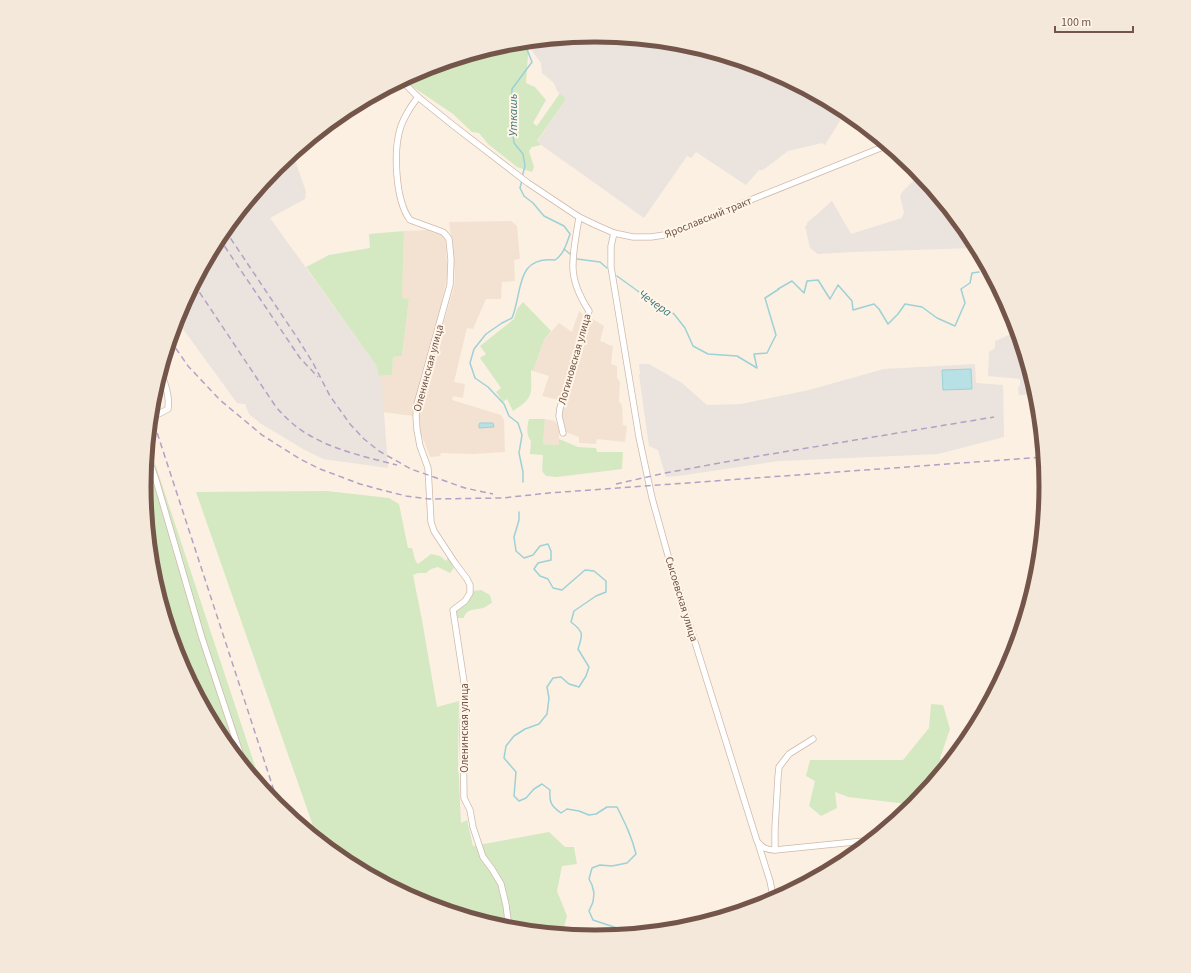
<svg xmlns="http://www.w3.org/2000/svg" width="1191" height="973" viewBox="0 0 1191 973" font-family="'Source Sans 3',sans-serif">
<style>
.residential{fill:#f3e2d1}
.industrial{fill:#ebe3dd}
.green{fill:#d4e9c1}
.water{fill:#b7e1e5;stroke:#9dd1d7}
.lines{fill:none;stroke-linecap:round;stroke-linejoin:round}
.stream{stroke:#9dd1d7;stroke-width:1.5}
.minor-casing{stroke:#cfb9ac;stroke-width:7}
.minor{stroke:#fff;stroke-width:5.5}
.rail{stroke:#b2a1c5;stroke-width:1.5;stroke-dasharray:6 4;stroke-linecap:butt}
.labels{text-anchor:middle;stroke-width:4;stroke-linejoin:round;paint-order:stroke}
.street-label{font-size:11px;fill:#735549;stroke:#fff5e8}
.water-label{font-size:12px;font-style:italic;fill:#40797f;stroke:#fff5e8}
.rim{fill:none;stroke:#735549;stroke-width:5}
</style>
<rect width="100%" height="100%" fill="#fcf0e2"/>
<g class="residential">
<path d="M511,221L517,226L520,259L514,260L515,281L502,282L501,299H486L473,329L467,328L454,382L465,384L463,398L453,396L452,400L501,415L504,420L505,452L473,454L441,453L440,456L430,457L422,436L419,433V415L432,363L454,287L455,279L454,263L449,222Z"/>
<path d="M428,230L434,233L442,234L445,237L447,261V277L441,305L420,378L413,416L383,412L382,385L379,376L392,375L393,357L402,356L409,299H402L404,231Z"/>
<path d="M579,311L586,317L561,398L559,400L542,396L549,376L533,371L544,340L559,323L572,332Z"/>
<path d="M591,318L604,326L600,341L606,343V344L613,346L611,364L617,366V378L620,382L619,402L621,403L622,405L623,425L627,426L625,442L597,439L596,444L579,443V437L566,432L562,419V409L564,401H568L571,382L582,343H583Z"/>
<path d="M545,419L555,421L559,427V445L543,444Z"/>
</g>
<g class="industrial">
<path d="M596,35L684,44L768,69L846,111L825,145L822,143L788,151L763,170H759L746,185L696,152L691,158L687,156L644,218L537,142L566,99L557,91L554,83L542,73L541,63L530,48L532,41Z"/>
<path d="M293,154L306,192L305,199L270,218L376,365L382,385L388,468L323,459L303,449L260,423L249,414L245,404L237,403L183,329L177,318L178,314L220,235L276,167Z"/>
<path d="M920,174L970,235L973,248L853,252L818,254L810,248L805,226L807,225V223L832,201L851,234L902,218L904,212L900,197L902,192Z"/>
<path d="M1014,329L1018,331L1037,394L1019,395L1018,388L1020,386V379L988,376L989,352L995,348V341L1011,334Z"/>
<path d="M639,364H649L682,383L707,405L741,404L809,390L884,369L975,364L976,383L1003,385L1004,437L938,454L779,461L678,476L666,477L658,450L649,446L639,375L640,374Z"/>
</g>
<g class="green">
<path d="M529,42L526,83L535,87L546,100L533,123L537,126L560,93L566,99L537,141L541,145L532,147L529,151L534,167L532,172L517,167L488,144L479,133L472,132L453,114L413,87L405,79L423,69L508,44Z"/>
<path d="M404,231L402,298L409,299L402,356L393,357L392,375L379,376L376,365L306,267L329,255L370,248L369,234Z"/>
<path d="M523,302L551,331L544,340L533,371L531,370C531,394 535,397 513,411L507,399L503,402L496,392L501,388L480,358L486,354L480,346L514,319L517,309Z"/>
<path d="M529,419H545L543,444L559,445V439L578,447L596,448L597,452H623L622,469L557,477L546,476L542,471L543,455L530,454L531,441C526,436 527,425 529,419Z"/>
<path d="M148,442L263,790L220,737L178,659L153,574L144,486Z"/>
<path d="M327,491L389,498L399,504L408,548H412C414,554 414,560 418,564L431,554L440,556L446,561L448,558L451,561L454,568L450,573L438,567L431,569L426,573H418L413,575L422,620L437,707L459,701L458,757L461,823L467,820L473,846L549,832L565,847H574L577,864L562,866L557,891L567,916L562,935L507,929L423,904L344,862L318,840L196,492Z"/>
<path d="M481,590L490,595L492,603C489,604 486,607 483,608C476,610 466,608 464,618H457L456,612L470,597L473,591Z"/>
<path d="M931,704L943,705L950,729L940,758L947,766L917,803L907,804L848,797L835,792L837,808L821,816L809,806L815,781L806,776L810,760H903L929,728Z"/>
</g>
<g class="water">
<path d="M971,369L972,389L943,390L942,370Z"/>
<path d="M480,423H493L494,427L479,428V424Z"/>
</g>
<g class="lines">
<g class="stream">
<path d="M522,177L525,166L523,154L514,143L511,118L512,89L532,62L524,42"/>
<path d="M522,180L520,188L524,196L533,203L544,216L564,226L570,234C566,245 564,254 555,260C515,256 523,291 512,318L502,323L486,334L474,349L470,363L475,378L488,387L504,404L509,416L518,423L522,435L519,453L523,472V482"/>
<path d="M564,249L570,254"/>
<path d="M577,259L600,262L607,268"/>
<path d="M988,272L992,275"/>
<path d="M617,276L646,297L674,314L685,328L693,346L708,354L737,356L757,368L754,354L767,353L776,335L765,298L779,289H778L792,281L804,293L807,281L818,280L830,299L838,285L852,301L853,310L874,304L879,309L888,324L898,314L905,304L922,307L937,318L955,326L965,303L961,289L970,283L972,273L979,272"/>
<path d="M1007,303L1003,307L1011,318H1014"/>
<path d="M519,512V520L514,537L516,551L524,558L533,555L540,546L548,544L551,551V560L538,563L534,569L540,576L548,579L553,588L562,590L585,570L594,571L606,581V592L596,596L574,611L571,622C584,632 583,634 578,649L589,667L586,676L579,687L569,684L561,677L553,678L547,687L549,698L547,714L539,724L525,729L514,736L506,746L504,758L516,772L514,796L519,801L526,798L534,789L542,784L550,790C549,802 551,806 561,813L567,809L579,811L589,815L596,814L607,807H617C625,823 632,837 636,854L627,863L612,866L600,865L592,868L589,879L592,885L594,893L593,902L589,911L593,920L620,929L621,935"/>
</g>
<defs>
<g id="minor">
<path d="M402,81L418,97L454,126L528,183L579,217L598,226L614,233L633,237H651L664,235L678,231L748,201L888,145"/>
<path d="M418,97C411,106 405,115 401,126C393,149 395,200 410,220L443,232L446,235L449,239L451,260L450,285L417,404L416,416L417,430L420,446L428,468L431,522L434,531L455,563L467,579L470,585V593L465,601L453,610L464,682L463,733L464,798L470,810L473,827L483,857L492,869L501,884L506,905L509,929"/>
<path d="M614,233L611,246V267L639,437L652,498L669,559L757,841C762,848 767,850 775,850L874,840"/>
<path d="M151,418L168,409C170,396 165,384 161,372"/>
<path d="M563,433L559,416L560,408L589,311C580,297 572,281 573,264C573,248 577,232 579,217"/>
<path d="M147,455L156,480L202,638L245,768"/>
<path d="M758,843L770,881L774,901"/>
<path d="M775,850V828L778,777L779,767L786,758L789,754L813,739"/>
</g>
</defs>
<use href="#minor" class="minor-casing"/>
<use href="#minor" class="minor"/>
<g class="rail">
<path d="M225,230L298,339L313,363L330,396L350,424L364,439L379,451L411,469L465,488L493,494"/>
<path d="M219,238L300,358L318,377"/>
<path d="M194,284L276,407C286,418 296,428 309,435C334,450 369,458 397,465"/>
<path d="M170,340L188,366L220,400L262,435L300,459L320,469L360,484L382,490L406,496L430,499L502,498L549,493L1044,457"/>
<path d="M151,414L280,809"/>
<path d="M616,484L665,473L753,457L994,417"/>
</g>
</g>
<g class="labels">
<g class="street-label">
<text transform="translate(708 217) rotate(-22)" y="4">Ярославский тракт</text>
<text transform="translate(574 359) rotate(-74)" y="4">Логиновская улица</text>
<text transform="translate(428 368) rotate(-75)" y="4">Оленинская улица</text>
<text transform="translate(682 599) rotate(73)" y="4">Сысоевская улица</text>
<text transform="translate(464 728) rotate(-90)" y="4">Оленинская улица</text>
</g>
<g class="water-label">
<text transform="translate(513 115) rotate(-90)" y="4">Уткашь</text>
<text transform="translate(655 303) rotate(35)" y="4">Чечера</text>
</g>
</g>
<path d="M0 0H1191V973H0ZM151 486a444 444 0 1 1 888 0a444 444 0 1 1-888 0Z" fill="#f4e8db" fill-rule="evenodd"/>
<path class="rim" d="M151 486a444 444 0 1 1 888 0a444 444 0 1 1-888 0Z"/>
<path d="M1055 26v6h78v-6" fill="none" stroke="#735549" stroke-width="2"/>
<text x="1061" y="26" font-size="12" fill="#735549" stroke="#fff5e8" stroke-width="3" paint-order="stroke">100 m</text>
</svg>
